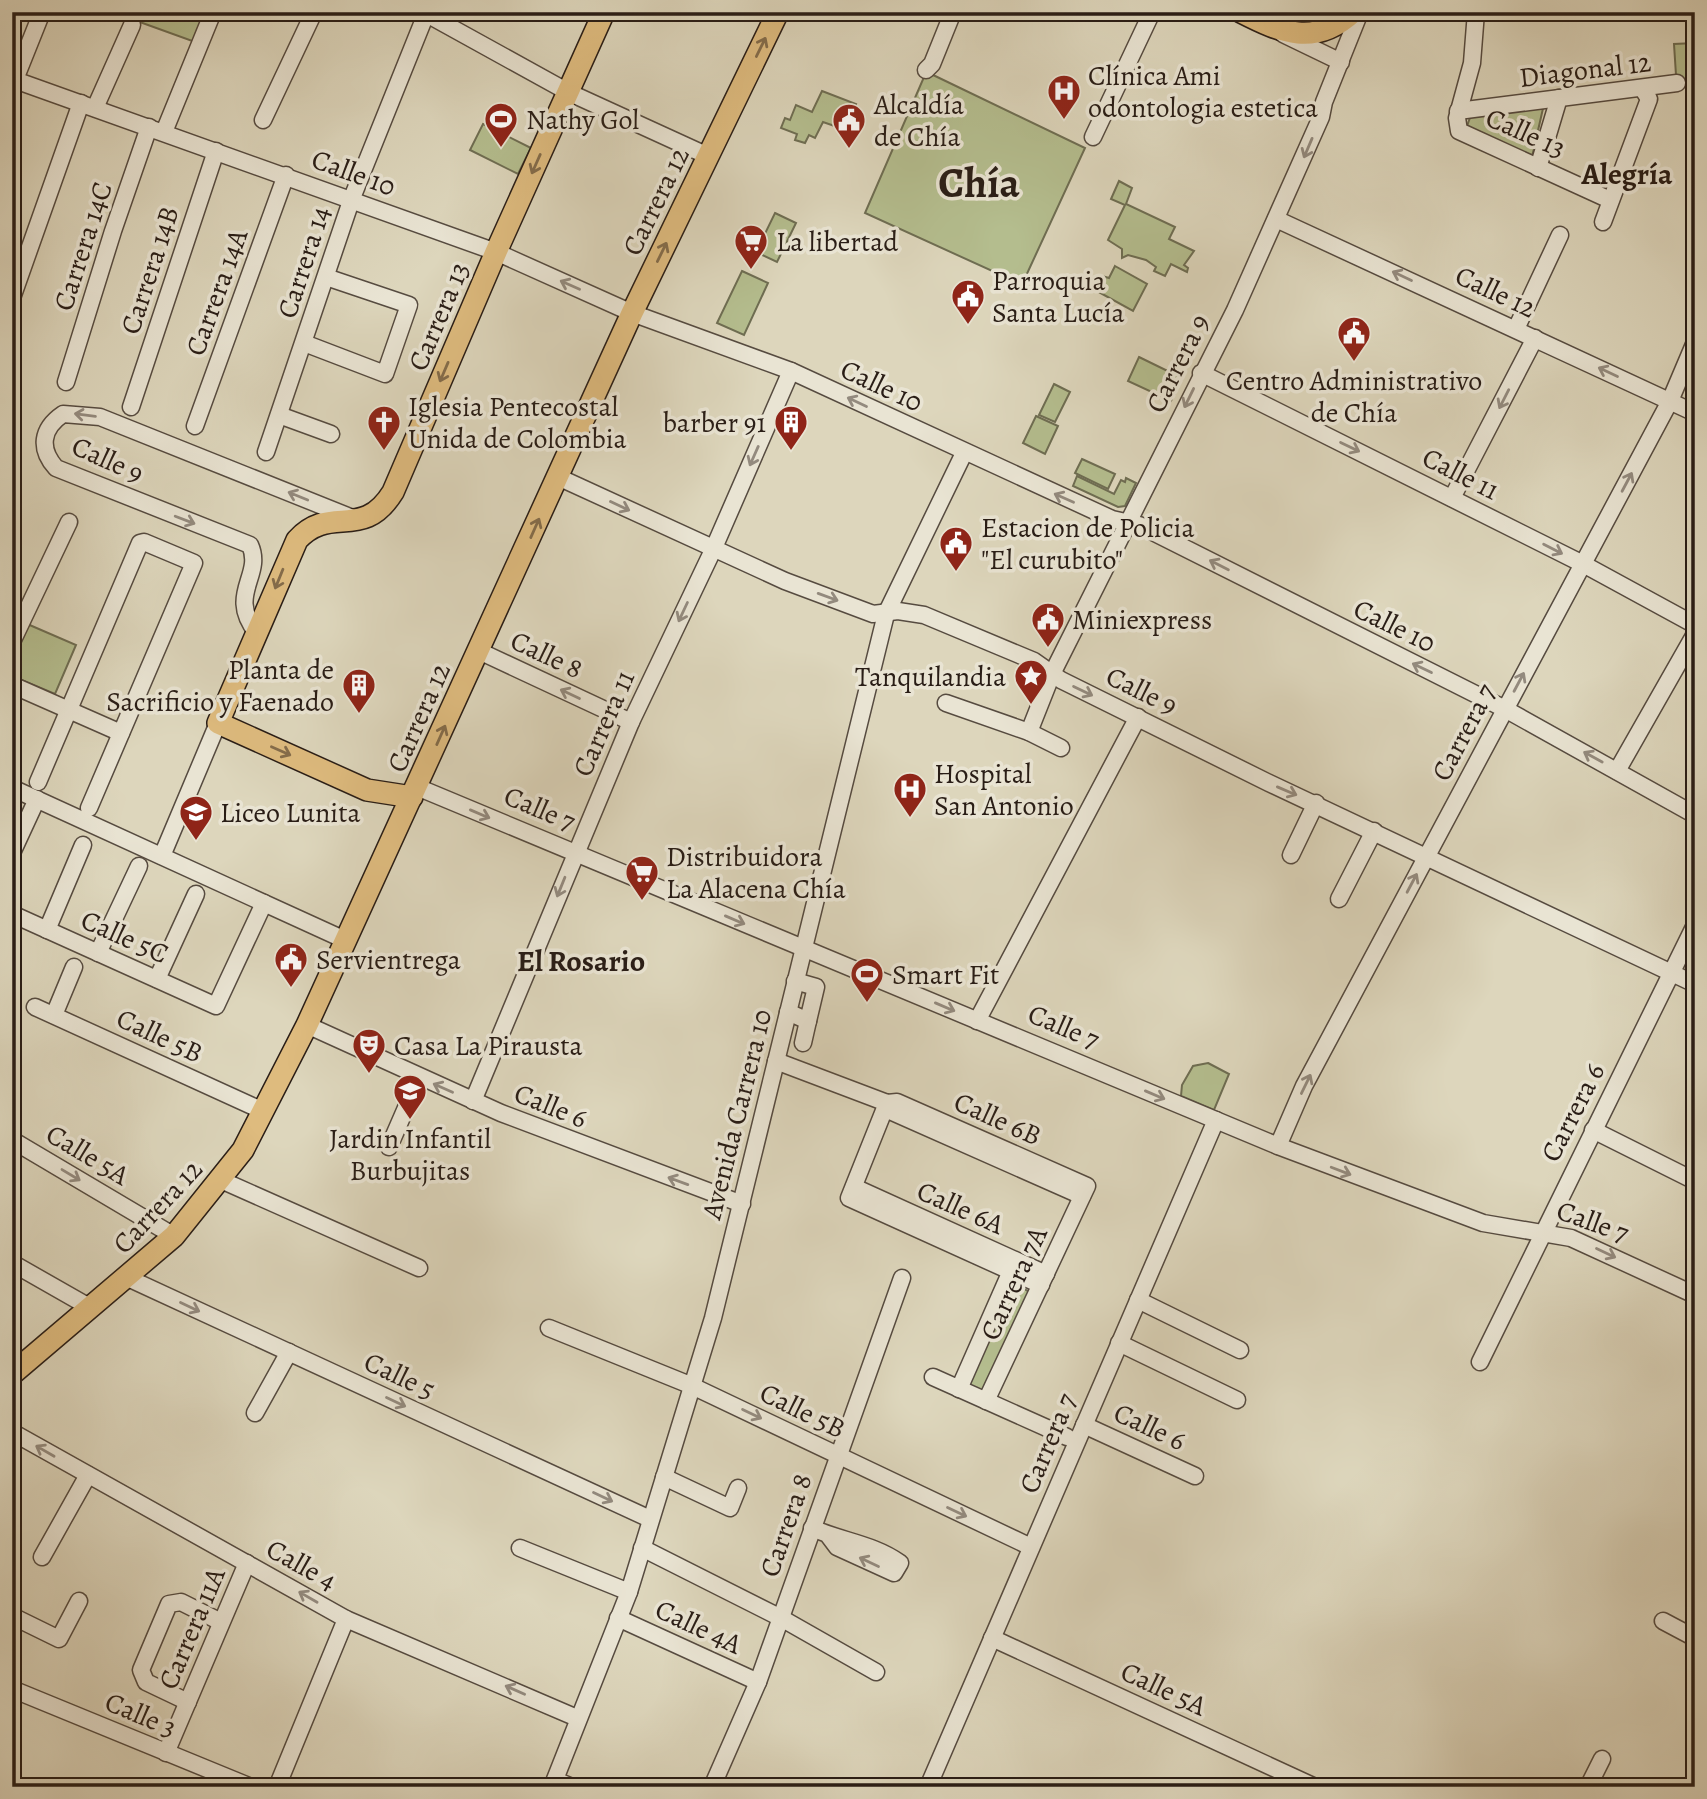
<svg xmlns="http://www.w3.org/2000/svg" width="1707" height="1799" viewBox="0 0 1707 1799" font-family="Alegreya,serif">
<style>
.green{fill:#b4bd8e;stroke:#6e6d52;stroke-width:2}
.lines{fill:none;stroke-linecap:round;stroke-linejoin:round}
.minor-casing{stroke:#564b40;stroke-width:19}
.major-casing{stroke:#291d16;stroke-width:24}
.minor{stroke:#e9e4d3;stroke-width:16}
.major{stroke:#debb7e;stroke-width:21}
.oneway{stroke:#846c4a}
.oneway2{stroke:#938a7e}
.labels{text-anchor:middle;stroke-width:7;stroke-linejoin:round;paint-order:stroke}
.street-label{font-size:28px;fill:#291d16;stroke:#e9e4d3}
.poi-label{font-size:28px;fill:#291d16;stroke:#e9e4d3;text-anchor:start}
.neighbourhood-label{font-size:30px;font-weight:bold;fill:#291d16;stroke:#e9e4d3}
.town-label{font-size:42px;font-weight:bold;fill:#291d16;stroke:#e9e4d3}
</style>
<rect width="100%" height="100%" fill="#ddd6bc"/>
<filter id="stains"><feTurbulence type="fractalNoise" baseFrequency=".00286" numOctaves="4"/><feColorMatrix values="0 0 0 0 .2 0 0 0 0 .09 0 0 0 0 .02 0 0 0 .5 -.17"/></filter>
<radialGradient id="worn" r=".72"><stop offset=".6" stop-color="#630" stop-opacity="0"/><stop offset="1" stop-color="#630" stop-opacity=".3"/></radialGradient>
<g class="green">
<path d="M112,12H201L205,14L195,42Z"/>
<path d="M1695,43V86L1685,85L1676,75L1674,44Z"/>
<path d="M931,74L1085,148L1025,278L1012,280L865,213L924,77Z"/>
<path d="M822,91L856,104L846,130L823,122L815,138L809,135L805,143L795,140L797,134L781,128L785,118L790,120L796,105L812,112Z"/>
<path d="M1544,104L1532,157L1467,126L1471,115Z"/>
<path d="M483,124L531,148L518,174L470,150Z"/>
<path d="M1119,181L1132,188L1126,204L1175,227L1169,239L1194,251L1184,265L1188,268L1187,272L1171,264L1165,276L1154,271L1156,267L1146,260L1128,255L1122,258V249L1108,240L1125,205L1111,199Z"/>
<path d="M775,213L796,223L777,262L756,252Z"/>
<path d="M1115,266L1147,284L1133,311L1095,290L1102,276L1109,278Z"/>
<path d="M742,271L768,283L744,335L717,323Z"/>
<path d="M1139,357L1182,378L1171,401L1128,381Z"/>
<path d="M1054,384L1070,392L1055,422L1039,415Z"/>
<path d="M1036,416L1058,426L1045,454L1023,443Z"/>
<path d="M1082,459L1115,474L1108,489L1075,473Z"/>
<path d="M1077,476L1114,494L1121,480L1125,482L1126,478L1136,483L1125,506L1118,507L1073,486Z"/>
<path d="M25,623L76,645L55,694L12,676V654Z"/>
<path d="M1208,1063L1229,1074L1214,1110L1181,1096L1182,1085L1193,1066Z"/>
<path d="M1012,1283L1030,1292L981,1393L966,1385Z"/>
</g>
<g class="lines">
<defs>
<g id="minor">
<path d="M423,12L568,92L708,156"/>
<path d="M1476,12L1472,63L1457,118L1459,131L1610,200"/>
<path d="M1283,34L1341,62"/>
<path d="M926,70L932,64L953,12"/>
<path d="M12,79L496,252L632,313L791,371L1112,519L1139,525L1505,709L1695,815"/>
<path d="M12,87L42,12"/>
<path d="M95,108L132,25"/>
<path d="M1458,111L1677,83"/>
<path d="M263,120L314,12"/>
<path d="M164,132L213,12"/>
<path d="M1093,137L1152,12"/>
<path d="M1538,168L1559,98"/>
<path d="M1276,219L1695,413"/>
<path d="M1603,222L1649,99L1642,88"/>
<path d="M12,298L81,103"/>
<path d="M1516,329L1560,235"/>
<path d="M304,343L385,374L409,305L326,277"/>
<path d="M1201,373L1583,564L1695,625"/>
<path d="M66,382L113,231L149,127"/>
<path d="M131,407L216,151"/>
<path d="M279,415L331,434"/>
<path d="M195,426L286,175"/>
<path d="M266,452L352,198L426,14"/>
<path d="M558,477L785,581L873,614L898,611L924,615L1034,661L1061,680L1269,783L1695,984"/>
<path d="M1452,498L1535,338"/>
<path d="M257,633C226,594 264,576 250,545L56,468C39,449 41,429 63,414L100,417L355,519"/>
<path d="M12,642L69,522"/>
<path d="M479,651L631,722"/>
<path d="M12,685L121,733"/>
<path d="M946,703L1029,732L1061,748"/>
<path d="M1029,732L1052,674L1235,310L1321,117L1324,102L1360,12"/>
<path d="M1617,771L1695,634"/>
<path d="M38,782L140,543L144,542L194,563L89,808"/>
<path d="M417,787L1278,1146L1483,1223L1571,1238L1695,1295"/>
<path d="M12,788L345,940"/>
<path d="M12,853L37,799"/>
<path d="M1291,855L1316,803"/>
<path d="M162,856L218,723"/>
<path d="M1339,899L1374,831"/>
<path d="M12,914L216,1006L264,903"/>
<path d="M47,930L83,845"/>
<path d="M98,953L139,866"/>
<path d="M157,979L196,894"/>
<path d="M35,1007L263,1111"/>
<path d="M788,1012L808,1021L816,987L795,981"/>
<path d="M54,1015L74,967"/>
<path d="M977,1021L1138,717"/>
<path d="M307,1025L501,1113L742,1204"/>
<path d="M803,1043L808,1021"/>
<path d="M776,1061L887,1103L897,1102L1087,1186L986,1401"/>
<path d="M473,1101L631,722L713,550L791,371"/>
<path d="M887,1103L849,1198L1041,1285"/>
<path d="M887,1103L890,1111L1082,1196"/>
<path d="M1593,1130L1695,1181"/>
<path d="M12,1140L174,1236"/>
<path d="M1278,1146L1304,1086L1670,401L1695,342"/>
<path d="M389,1147L419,1078"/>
<path d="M221,1180L419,1268"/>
<path d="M854,1187L1046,1274"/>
<path d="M12,1263L91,1308"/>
<path d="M128,1278L650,1519"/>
<path d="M1138,1300L1240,1350"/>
<path d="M549,1328L690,1385L1031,1547"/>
<path d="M1119,1343L1237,1400"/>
<path d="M1480,1362L1695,925"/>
<path d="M933,1377L1067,1437"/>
<path d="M959,1389L1011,1271"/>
<path d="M255,1413L289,1352"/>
<path d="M1084,1425L1195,1476"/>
<path d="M12,1432L346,1619L577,1718"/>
<path d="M664,1477L730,1508L738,1488"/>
<path d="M812,1528C841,1541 874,1544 900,1563L894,1573L837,1547L828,1535"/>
<path d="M520,1548L629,1592"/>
<path d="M642,1548L781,1618L876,1672"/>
<path d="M42,1557L88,1475"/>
<path d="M12,1616L59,1639L79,1601"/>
<path d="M618,1618L758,1682"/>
<path d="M1663,1621L1695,1638"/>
<path d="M992,1638L1315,1787"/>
<path d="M12,1689L251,1787"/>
<path d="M188,1702L146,1682L141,1670L169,1604L181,1602L221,1622"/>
<path d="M166,1753L247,1563"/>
<path d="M555,1780L572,1787"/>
<path d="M277,1787L346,1619"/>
<path d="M552,1787L629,1592L713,1318L886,614L964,453"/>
<path d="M712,1787L758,1682L902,1278"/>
<path d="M928,1787L1216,1120"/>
<path d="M1588,1787L1602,1759"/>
</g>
<g id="major">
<path d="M1241,12C1282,33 1315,47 1353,12"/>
<path d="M412,797L367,790L218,723L297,540C331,503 362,542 393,492L496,252L604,12"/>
<path d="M12,1374L174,1236L243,1150L307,1025L632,313L778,12"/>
</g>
</defs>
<use href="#minor" class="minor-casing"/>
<use href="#major" class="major-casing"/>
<use href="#minor" class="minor"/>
<use href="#major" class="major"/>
</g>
<defs><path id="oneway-shaft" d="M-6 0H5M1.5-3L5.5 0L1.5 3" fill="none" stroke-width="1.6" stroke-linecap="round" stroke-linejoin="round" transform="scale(1.75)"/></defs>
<g class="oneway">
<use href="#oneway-shaft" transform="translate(761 47) rotate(-64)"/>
<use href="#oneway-shaft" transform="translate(536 164) rotate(114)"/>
<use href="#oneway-shaft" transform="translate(662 252) rotate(-64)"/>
<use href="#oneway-shaft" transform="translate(444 372) rotate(113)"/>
<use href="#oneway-shaft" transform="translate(535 528) rotate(-66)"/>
<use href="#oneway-shaft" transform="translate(279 579) rotate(112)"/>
<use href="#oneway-shaft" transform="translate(441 735) rotate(-66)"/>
<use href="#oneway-shaft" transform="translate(281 751) rotate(24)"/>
</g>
<g class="oneway2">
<use href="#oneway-shaft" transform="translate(1308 148) rotate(113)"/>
<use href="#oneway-shaft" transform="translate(1402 276) rotate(-155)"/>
<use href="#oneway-shaft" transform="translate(570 285) rotate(-156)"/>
<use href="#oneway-shaft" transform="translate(1608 372) rotate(-155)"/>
<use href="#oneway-shaft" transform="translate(1189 398) rotate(116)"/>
<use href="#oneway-shaft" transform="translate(1504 399) rotate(117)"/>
<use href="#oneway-shaft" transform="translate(857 402) rotate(-155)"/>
<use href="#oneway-shaft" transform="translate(85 415) rotate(-173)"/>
<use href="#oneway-shaft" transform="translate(1350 447) rotate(26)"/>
<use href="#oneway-shaft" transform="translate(754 456) rotate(114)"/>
<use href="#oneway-shaft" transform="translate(1627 482) rotate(-62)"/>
<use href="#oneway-shaft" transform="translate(298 496) rotate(-158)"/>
<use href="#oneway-shaft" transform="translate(1064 498) rotate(-156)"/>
<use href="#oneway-shaft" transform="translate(620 506) rotate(25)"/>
<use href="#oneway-shaft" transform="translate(185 520) rotate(21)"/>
<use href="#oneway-shaft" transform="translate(1553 549) rotate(27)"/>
<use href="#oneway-shaft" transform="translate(1219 565) rotate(-153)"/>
<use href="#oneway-shaft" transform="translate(828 597) rotate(20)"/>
<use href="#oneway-shaft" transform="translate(683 612) rotate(115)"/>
<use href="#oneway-shaft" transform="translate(1422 668) rotate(-154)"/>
<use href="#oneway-shaft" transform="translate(1519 682) rotate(-62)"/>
<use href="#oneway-shaft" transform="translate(1083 691) rotate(26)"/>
<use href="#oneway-shaft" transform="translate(570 694) rotate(-155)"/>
<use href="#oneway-shaft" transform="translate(1593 757) rotate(-151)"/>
<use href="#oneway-shaft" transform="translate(1287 791) rotate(23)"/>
<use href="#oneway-shaft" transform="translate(480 814) rotate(23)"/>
<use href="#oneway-shaft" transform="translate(1412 883) rotate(-62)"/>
<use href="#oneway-shaft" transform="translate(561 887) rotate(112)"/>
<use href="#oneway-shaft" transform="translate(735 920) rotate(23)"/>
<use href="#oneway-shaft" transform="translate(945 1007) rotate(23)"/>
<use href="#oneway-shaft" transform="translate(1306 1084) rotate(-64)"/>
<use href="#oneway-shaft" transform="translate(443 1088) rotate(-156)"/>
<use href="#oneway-shaft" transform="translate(1155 1095) rotate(23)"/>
<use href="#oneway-shaft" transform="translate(1341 1171) rotate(21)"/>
<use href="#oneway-shaft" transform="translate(71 1175) rotate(31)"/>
<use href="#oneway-shaft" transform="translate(678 1181) rotate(-160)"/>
<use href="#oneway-shaft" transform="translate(1606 1253) rotate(25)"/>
<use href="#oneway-shaft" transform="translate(190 1307) rotate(25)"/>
<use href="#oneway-shaft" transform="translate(396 1402) rotate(25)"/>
<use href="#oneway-shaft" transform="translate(752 1414) rotate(26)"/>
<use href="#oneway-shaft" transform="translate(45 1451) rotate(-150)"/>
<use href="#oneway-shaft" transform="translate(603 1497) rotate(25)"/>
<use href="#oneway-shaft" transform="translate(957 1512) rotate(25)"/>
<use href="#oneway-shaft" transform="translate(869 1562) rotate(-155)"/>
<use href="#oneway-shaft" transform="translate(308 1597) rotate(-150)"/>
<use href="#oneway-shaft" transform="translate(515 1690) rotate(-156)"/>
</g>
<defs>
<symbol id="hospital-pin" viewBox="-11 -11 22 30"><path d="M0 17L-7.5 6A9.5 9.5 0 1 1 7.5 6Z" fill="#8f2418" stroke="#e9e4d3"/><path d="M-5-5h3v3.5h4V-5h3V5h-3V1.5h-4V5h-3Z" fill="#fff"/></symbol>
<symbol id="stadium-pin" viewBox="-11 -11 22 30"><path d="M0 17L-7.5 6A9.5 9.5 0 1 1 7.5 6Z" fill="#8f2418" stroke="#e9e4d3"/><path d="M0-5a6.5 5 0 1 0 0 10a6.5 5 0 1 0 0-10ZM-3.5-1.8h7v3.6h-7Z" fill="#fff"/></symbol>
<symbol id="civic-pin" viewBox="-11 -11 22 30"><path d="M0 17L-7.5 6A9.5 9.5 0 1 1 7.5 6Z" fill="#8f2418" stroke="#e9e4d3"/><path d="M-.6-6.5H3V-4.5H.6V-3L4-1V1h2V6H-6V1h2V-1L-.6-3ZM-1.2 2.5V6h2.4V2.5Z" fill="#fff"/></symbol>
<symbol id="supermarket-pin" viewBox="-11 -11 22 30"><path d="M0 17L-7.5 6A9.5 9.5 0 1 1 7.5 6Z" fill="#8f2418" stroke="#e9e4d3"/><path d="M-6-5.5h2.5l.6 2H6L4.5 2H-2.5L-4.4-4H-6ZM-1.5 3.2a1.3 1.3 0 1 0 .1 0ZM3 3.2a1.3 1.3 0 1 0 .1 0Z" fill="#fff"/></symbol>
<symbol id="church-pin" viewBox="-11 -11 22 30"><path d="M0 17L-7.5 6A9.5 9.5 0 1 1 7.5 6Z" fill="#8f2418" stroke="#e9e4d3"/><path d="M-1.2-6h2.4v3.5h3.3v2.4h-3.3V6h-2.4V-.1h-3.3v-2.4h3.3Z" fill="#fff"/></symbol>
<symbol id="building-pin" viewBox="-11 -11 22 30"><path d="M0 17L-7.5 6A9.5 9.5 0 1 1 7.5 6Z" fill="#8f2418" stroke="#e9e4d3"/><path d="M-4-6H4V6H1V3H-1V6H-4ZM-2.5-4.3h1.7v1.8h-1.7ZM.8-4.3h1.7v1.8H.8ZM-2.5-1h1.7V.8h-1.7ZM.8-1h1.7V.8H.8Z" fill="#fff"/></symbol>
<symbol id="sight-pin" viewBox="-11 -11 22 30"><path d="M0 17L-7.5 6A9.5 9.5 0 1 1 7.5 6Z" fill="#8f2418" stroke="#e9e4d3"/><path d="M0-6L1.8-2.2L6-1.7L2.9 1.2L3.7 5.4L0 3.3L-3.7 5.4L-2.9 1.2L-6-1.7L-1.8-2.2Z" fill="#fff"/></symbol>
<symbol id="school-pin" viewBox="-11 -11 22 30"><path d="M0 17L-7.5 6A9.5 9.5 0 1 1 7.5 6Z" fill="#8f2418" stroke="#e9e4d3"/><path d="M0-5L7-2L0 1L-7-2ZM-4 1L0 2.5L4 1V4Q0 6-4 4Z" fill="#fff"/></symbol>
<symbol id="theatre-pin" viewBox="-11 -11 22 30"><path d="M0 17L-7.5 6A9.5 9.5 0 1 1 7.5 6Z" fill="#8f2418" stroke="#e9e4d3"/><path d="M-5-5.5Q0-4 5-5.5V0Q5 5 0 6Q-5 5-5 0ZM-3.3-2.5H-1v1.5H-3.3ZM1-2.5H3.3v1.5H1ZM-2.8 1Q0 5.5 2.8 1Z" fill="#fff"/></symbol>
</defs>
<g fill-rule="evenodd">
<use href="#hospital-pin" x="1045" y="72" width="38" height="52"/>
<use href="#stadium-pin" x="482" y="100" width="38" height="52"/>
<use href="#civic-pin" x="830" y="101" width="38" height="52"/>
<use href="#supermarket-pin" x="732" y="222" width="38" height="52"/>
<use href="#civic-pin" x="949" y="277" width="38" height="52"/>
<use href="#civic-pin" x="1335" y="314" width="38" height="52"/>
<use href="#church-pin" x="365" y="403" width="38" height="52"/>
<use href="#building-pin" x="772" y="403" width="38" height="52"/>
<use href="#civic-pin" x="937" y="524" width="38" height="52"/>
<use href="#civic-pin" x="1029" y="600" width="38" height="52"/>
<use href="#sight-pin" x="1012" y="657" width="38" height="52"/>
<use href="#building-pin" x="340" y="666" width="38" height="52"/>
<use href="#hospital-pin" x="891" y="770" width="38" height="52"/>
<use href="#school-pin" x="177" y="793" width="38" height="52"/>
<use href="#supermarket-pin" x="623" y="853" width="38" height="52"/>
<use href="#civic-pin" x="272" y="940" width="38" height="52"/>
<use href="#stadium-pin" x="848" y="955" width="38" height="52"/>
<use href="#theatre-pin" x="350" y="1026" width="38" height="52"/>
<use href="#school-pin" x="391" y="1072" width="38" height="52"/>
</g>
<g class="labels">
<g class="street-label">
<text transform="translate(1585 69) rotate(-7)" y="10">Diagonal 12</text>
<text transform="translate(1526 132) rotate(24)" y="10">Calle 13</text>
<text transform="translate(354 172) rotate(20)" y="10">Calle 10</text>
<text transform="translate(655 201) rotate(-64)" y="10">Carrera 12</text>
<text transform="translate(82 246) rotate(-72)" y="10">Carrera 14C</text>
<text transform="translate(303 262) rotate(-72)" y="10">Carrera 14</text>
<text transform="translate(149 270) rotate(-72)" y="10">Carrera 14B</text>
<text transform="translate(1496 291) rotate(25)" y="10">Calle 12</text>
<text transform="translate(216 292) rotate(-70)" y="10">Carrera 14A</text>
<text transform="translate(438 316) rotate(-67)" y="10">Carrera 13</text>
<text transform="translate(1177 363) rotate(-63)" y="10">Carrera 9</text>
<text transform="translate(882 385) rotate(25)" y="10">Calle 10</text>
<text transform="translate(108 459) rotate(24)" y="10">Calle 9</text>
<text transform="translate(1461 473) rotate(27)" y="10">Calle 11</text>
<text transform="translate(1395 625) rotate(26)" y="10">Calle 10</text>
<text transform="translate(547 654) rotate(25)" y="10">Calle 8</text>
<text transform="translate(1142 690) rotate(26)" y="10">Calle 9</text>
<text transform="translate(418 717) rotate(-66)" y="10">Carrera 12</text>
<text transform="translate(603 723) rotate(-66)" y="10">Carrera 11</text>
<text transform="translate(1463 732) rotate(-62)" y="10">Carrera 7</text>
<text transform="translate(540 808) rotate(23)" y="10">Calle 7</text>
<text transform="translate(125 936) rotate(24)" y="10">Calle 5C</text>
<text transform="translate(1064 1026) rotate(23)" y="10">Calle 7</text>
<text transform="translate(160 1035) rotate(25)" y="10">Calle 5B</text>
<text transform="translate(551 1105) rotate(22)" y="10">Calle 6</text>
<text transform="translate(1572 1112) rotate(-63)" y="10">Carrera 6</text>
<text transform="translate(736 1114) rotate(-76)" y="10">Avenida Carrera 10</text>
<text transform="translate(998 1118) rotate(24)" y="10">Calle 6B</text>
<text transform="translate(88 1154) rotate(31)" y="10">Calle 5A</text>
<text transform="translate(157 1206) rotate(-47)" y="10">Carrera 12</text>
<text transform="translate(961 1207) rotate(24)" y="10">Calle 6A</text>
<text transform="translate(1593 1221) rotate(20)" y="10">Calle 7</text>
<text transform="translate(1013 1283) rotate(-65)" y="10">Carrera 7A</text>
<text transform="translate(400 1375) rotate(25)" y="10">Calle 5</text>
<text transform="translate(803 1410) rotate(26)" y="10">Calle 5B</text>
<text transform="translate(1150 1426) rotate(25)" y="10">Calle 6</text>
<text transform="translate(1047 1443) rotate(-67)" y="10">Carrera 7</text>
<text transform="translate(785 1525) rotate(-71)" y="10">Carrera 8</text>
<text transform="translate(302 1564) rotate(29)" y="10">Calle 4</text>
<text transform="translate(699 1626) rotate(25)" y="10">Calle 4A</text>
<text transform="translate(191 1628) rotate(-67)" y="10">Carrera 11A</text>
<text transform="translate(1164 1688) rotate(25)" y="10">Calle 5A</text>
<text transform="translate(141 1714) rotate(23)" y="10">Calle 3</text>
</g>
<g class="poi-label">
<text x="1088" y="85">Clínica Ami<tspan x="1088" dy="32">odontologia estetica</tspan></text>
<text x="874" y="114">Alcaldía<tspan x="874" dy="32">de Chía</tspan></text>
<text x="526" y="129">Nathy Gol</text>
<text x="776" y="251">La libertad</text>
<text x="992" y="290">Parroquia<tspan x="992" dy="32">Santa Lucía</tspan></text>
<text x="1354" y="390" text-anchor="middle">Centro Administrativo<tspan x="1354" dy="32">de Chía</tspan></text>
<text x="408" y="416">Iglesia Pentecostal<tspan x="408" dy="32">Unida de Colombia</tspan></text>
<text x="766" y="432" text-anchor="end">barber 91</text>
<text x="981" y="537">Estacion de Policia<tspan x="981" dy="32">"El curubito"</tspan></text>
<text x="1072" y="629">Miniexpress</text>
<text x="334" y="679" text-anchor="end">Planta de<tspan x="334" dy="32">Sacrificio y Faenado</tspan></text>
<text x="1006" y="686" text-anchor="end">Tanquilandia</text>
<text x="934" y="783">Hospital<tspan x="934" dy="32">San Antonio</tspan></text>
<text x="220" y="822">Liceo Lunita</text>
<text x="666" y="866">Distribuidora<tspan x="666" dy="32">La Alacena Chía</tspan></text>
<text x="316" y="969">Servientrega</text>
<text x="892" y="984">Smart Fit</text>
<text x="394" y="1055">Casa La Pirausta</text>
<text x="410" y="1148" text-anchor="middle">Jardin Infantil<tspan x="410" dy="32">Burbujitas</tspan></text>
</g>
<g class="neighbourhood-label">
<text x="1627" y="184">Alegría</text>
<text x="581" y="971">El Rosario</text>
</g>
<g class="town-label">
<text x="979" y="197">Chía</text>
</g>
</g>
<rect width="1707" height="1799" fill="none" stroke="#ddd6bc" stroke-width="42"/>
<rect x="14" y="14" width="1679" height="1771" fill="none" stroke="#291d16" stroke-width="3.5"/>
<rect x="21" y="21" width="1665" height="1757" fill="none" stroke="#291d16" stroke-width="2"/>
<rect width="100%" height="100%" filter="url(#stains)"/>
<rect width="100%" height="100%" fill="url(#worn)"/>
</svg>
